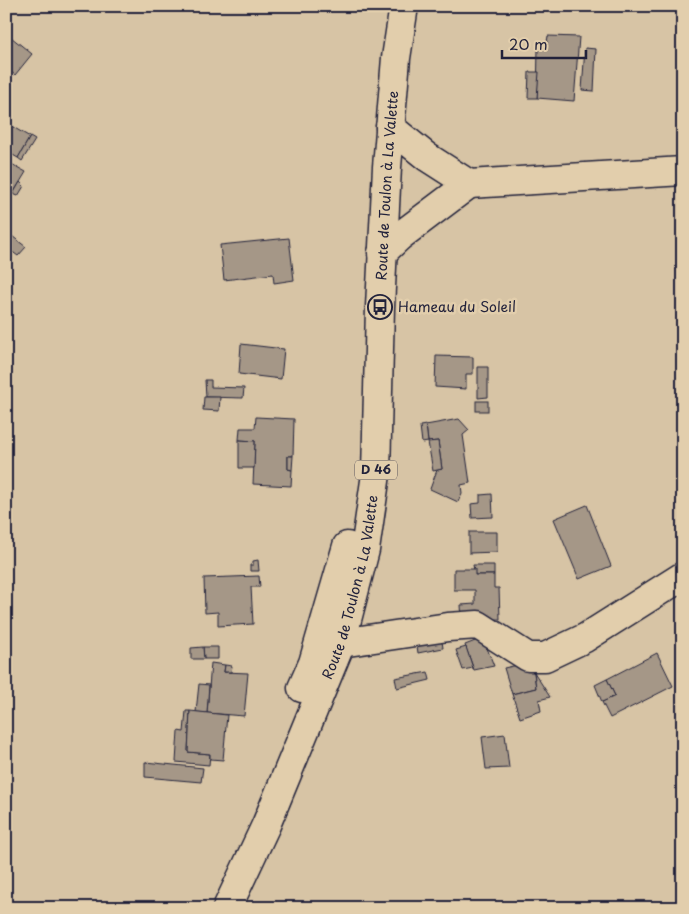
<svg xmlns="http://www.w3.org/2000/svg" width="689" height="914" viewBox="0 0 689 914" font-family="'Playpen Sans',sans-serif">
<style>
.building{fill:#a59787;stroke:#22223b}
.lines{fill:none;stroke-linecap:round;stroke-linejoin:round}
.minor-casing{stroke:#22223b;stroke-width:31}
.major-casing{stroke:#22223b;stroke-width:31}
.minor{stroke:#e2ceac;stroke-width:28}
.major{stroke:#e2ceac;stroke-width:28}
.labels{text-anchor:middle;stroke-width:5;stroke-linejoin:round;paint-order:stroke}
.shield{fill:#e2ceac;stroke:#5c565d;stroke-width:1}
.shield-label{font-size:12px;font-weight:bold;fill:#22223b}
.street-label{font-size:14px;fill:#22223b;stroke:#e2ceac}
.poi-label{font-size:14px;fill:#22223b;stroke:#e2ceac;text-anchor:start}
</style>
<rect width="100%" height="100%" fill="#d7c4a5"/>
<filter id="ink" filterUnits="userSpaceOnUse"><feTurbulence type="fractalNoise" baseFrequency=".02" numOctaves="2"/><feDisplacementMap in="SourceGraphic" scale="10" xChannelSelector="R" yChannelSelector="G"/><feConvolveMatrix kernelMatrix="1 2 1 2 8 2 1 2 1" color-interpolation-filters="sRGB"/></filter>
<g filter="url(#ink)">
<g class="building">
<path d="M6,33L32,54L15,75L6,68Z"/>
<path d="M548,36L579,37L574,101L537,98L538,48H546Z"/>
<path d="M585,48L596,49L594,91L582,90Z"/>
<path d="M529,72H539L537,98H528Z"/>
<path d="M6,123L30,137L18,158L6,151Z"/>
<path d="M30,137L35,140L22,161L18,158Z"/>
<path d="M6,161L26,172L6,205Z"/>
<path d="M20,182L24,186L18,196L13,194Z"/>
<path d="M12,236L26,247L18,256L6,247Z"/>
<path d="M289,238L294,280L274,283L273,274L224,280L220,245Z"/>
<path d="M6,253H10L9,272H6Z"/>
<path d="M6,272H9L6,352Z"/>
<path d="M241,344L284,349L281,379L239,374Z"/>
<path d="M436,356L473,357V374H466V389L435,387Z"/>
<path d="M478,367H488V397L478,398Z"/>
<path d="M205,380H211V387L244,388L243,398L206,397Z"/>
<path d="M204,397H220L219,411L203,410Z"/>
<rect x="476" y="401" width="12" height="10"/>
<path d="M256,417L294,419L293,456H288V469L292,470L291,486L253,484L255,441L239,440L240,428H255Z"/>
<path d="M459,419L469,430L463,435L470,483L461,485L462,493L458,502L430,489L437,470L442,469L438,441L428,442L426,425Z"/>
<path d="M426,425L428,442L422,443L420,426Z"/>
<path d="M239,440L255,441L254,468H239Z"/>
<path d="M438,441L442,469L433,471L428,442Z"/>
<path d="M288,456H293L292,470L288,469Z"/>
<path d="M492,494L493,517L472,518L471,504L480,503V495Z"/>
<path d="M587,505L611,566L579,579L554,519Z"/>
<path d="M469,532H497V552L469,553Z"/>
<path d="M258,560L259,571H250V565H253V561Z"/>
<path d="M473,565H494V575H475Z"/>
<path d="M454,569H475V575H494V588H499L500,619L462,621L461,605L475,604V590H454Z"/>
<path d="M259,576L260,587H251L253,624L218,626V612L205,613L204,578Z"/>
<path d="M441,635L443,648L418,653L416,639Z"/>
<path d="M483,638L494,666L474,670L465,645Z"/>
<path d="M203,647H218V659H204Z"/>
<path d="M203,647L204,659H191V648Z"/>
<path d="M466,647L473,668L463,670L456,650Z"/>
<path d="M657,653L673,686L610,718L602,702L615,696L607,679Z"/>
<path d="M211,663L225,665L224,672L248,673L244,716L207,713Z"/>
<path d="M527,663L528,671L534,672L536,688L512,694L504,668Z"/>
<path d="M225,665L232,666L231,672H224Z"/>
<path d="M428,672L430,680L397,688L395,678Z"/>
<path d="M534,672L550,697L539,700L541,711L520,718L512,694L536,688Z"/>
<path d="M607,679L615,696L602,702L595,685Z"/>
<path d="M199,684L209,685L207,713L196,712Z"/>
<path d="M186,711H190L188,752L210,754L209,765L176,762L178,731L184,732Z"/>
<path d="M190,711L227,715L223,760L210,759V754L188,752Z"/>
<path d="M505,734L509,768L486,769L482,737Z"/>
<path d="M145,762L203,768L201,782L145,777Z"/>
</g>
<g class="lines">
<defs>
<g id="minor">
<path d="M390,127L427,157L469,184"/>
<path d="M469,184L683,171"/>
<path d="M382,253L400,236L469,184"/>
<path d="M341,643L448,627L478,625L528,657H545L585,638L683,576"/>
</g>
<g id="major">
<path d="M302,688L313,663L347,546"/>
<path id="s1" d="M227,908L266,825L341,643L365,550L376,474L380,307L387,167L396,58L404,6"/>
</g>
</defs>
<use href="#minor" class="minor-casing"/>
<use href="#major" class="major-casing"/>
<use href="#minor" class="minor"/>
<use href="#major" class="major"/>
</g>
</g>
<defs>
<symbol id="bus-ring" viewBox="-11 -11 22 22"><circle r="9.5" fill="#e2ceac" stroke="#22223b" stroke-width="1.5"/><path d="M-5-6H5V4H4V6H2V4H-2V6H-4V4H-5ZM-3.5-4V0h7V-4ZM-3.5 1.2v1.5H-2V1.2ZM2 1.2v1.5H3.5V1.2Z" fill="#22223b"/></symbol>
</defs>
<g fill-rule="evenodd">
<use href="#bus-ring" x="366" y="293" width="28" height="28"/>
</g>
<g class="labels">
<rect class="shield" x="355" y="460.5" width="42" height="19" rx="4"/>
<g class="shield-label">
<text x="376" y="474">D 46</text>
</g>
<g class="street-label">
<text dy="5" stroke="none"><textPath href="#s1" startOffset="750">Route de Toulon à La Valette</textPath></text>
<text dy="5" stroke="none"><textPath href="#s1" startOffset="345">Route de Toulon à La Valette</textPath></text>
</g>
<g class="poi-label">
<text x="398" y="312">Hameau du Soleil</text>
</g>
</g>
<rect width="689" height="914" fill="none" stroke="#e2ceac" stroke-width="25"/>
<rect x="12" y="12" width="664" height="889" fill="none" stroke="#22223b" stroke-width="2" filter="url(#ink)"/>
<path d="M502 50v8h84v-8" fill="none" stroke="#22223b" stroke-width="2.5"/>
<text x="509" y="50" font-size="15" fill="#22223b" stroke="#e2ceac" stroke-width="4" paint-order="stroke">20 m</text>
</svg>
